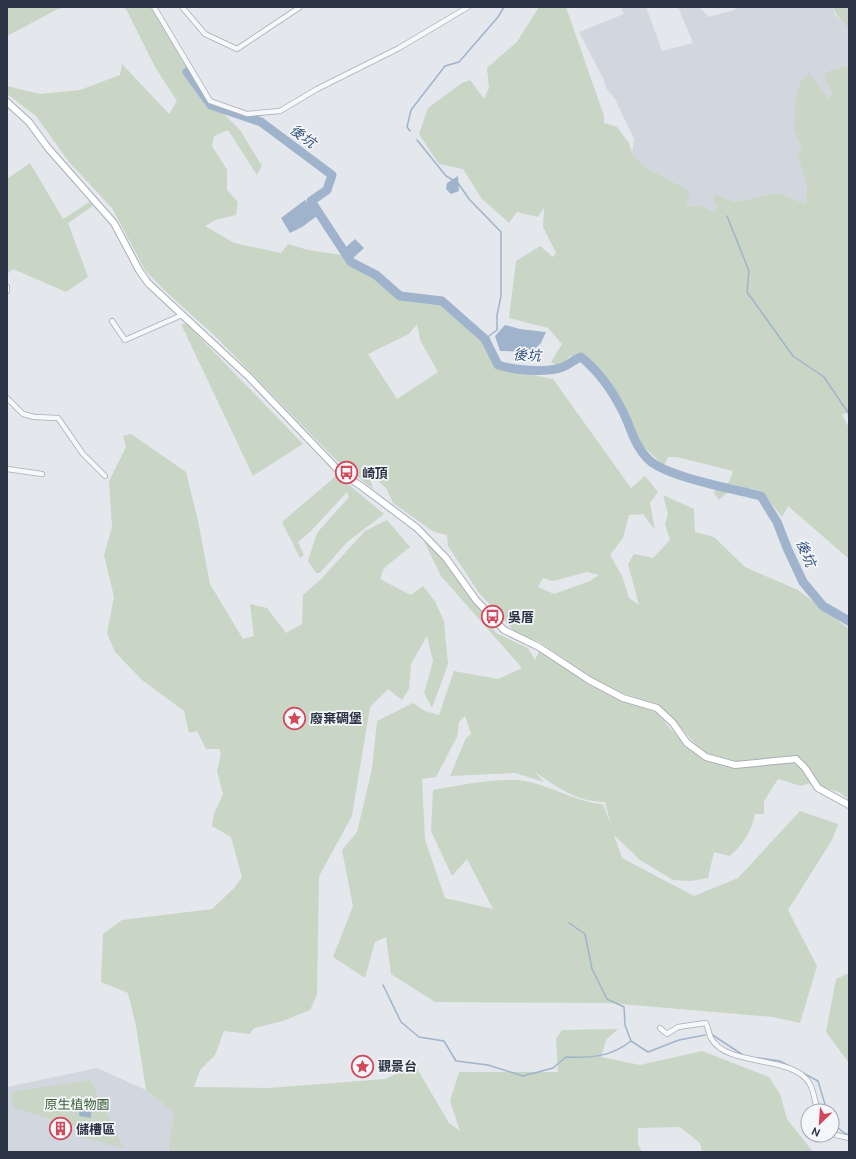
<svg xmlns="http://www.w3.org/2000/svg" width="856" height="1159" viewBox="0 0 856 1159" font-family="Ubuntu,'Noto Sans TC',sans-serif">
<style>
.built{fill:#d2d6de}
.green{fill:#c9d6c5;fill-rule:evenodd}
.water{fill:#9fb4cc}
.lines{fill:none;stroke-linecap:round;stroke-linejoin:round}
.stream{stroke:#9fb4cc;stroke-width:1.5}
.river{stroke:#9fb4cc;stroke-width:9}
.street-casing{stroke:#a9aeb7;stroke-width:6}
.secondary-casing{stroke:#a9aeb7;stroke-width:8}
.street{stroke:#f7f8fa;stroke-width:4.5}
.secondary{stroke:#fff;stroke-width:6}
.labels{text-anchor:middle;stroke-width:3.5;stroke-linejoin:round;paint-order:stroke}
.poi-label{font-size:13px;font-weight:bold;fill:#2b3445;stroke:#f4f6f9;text-anchor:start}
.park-label{font-size:13px;fill:#3f6138;stroke:#f4f6f9}
.water-label{font-size:14px;font-style:italic;fill:#34527a;stroke:#f4f6f9}
</style>
<rect width="100%" height="100%" fill="#e4e7ec"/>
<g class="built">
<path d="M621,7H646L662,51L693,43L678,7H700L708,17L735,10L736,7H833L835,15L847,26L849,31V65L828,71L824,77L832,95L829,99L810,76L794,131L801,145L798,158L807,184L806,204L781,194H773L734,202L714,194L718,206L714,213L699,205L690,207L686,204L685,188L643,166L632,153L634,139L615,99L606,88L604,80L579,32L624,14Z"/>
<path d="M97,1068L146,1090L174,1113L168,1152H7V1087Z"/>
</g>
<g class="green">
<path d="M7,7H66L58,9L7,36Z"/>
<path d="M120,7H154L185,57L201,91L240,130L262,166L257,175L228,130L214,136L212,146L227,170V190L238,202L236,215L215,220L205,226L234,243L281,253L288,244L308,250L342,255L416,300L435,298C461,319 488,339 502,369L553,379L631,488L645,476L658,492L650,503L655,530L643,514L629,515L623,538L610,555L622,576L629,598L639,605L628,564L634,554L653,558L670,540L665,524L668,514L663,495L694,509L695,532L714,537L745,567L798,590L849,629V800L839,792L817,786L803,762H738L723,760L704,754L673,719L641,701L600,683L540,642L516,633L479,593L448,546L447,535L434,532L393,503L386,488L368,471L373,489L335,459L215,336L164,290L145,270L112,208L69,162L36,116L7,94V86L40,94L80,90L120,75L122,64L169,114L177,101L155,67L126,9ZM417,324L420,340L438,372L397,399L368,354L409,334ZM587,572L599,575L590,581L554,594L538,587L543,578L553,581Z"/>
<path d="M539,7H566L604,116V123L617,127L629,143L632,153L643,166L685,188L690,195L686,203L690,207L699,205L714,213L718,206L714,200V194L734,202L773,194H781L806,204L807,184L798,158L801,145L794,131L796,98L801,80L809,73L829,99L832,94L824,77L828,71L849,65V413L842,414L849,428V559L788,506L782,517L762,491C742,487 734,485 719,500L713,492L729,482L733,471L677,457H668L664,466L642,445L620,398L590,361L570,356L559,367L551,362L562,344L548,328L509,318L516,261L540,246L553,257L556,253L543,227L544,208L538,217L517,212L509,223L482,199L463,169L439,164L419,134L428,108L462,83L470,80L484,99L489,88L487,68L517,42Z"/>
<path d="M833,7H849V31C845,21 836,18 833,7Z"/>
<path d="M30,163L63,219L91,201L93,206L68,223L88,277L66,292L13,269L7,274V179Z"/>
<path d="M181,324H187L303,444L253,476Z"/>
<path d="M131,434L186,472L198,521L210,584L243,639L254,636L250,604L267,608L286,633L302,624L303,595L322,578L365,531L387,520L410,547L384,568L380,579L411,595L423,586L435,601L444,621L448,664L432,708L424,693L433,661L427,636L411,664L409,689L402,700L388,689L370,707L352,816L319,876L317,995L310,1010L283,1021L254,1028L250,1034L224,1031L215,1055L200,1070L194,1087L269,1088L385,1079L415,1065L449,1123L460,1131L450,1101L459,1072H558L556,1039L562,1030L618,1029L606,1040L601,1057L640,1065L702,1051L769,1077L780,1094L787,1119L813,1152H702L700,1143L680,1127L638,1128V1144L642,1152H168L174,1113L146,1090L136,1026L128,993L101,982L103,934L122,920L212,909L235,887L242,877L231,837L212,826L214,814L223,794L217,771L221,754L219,749H206L197,731L189,733L184,711L142,680L115,652L107,633L114,597L104,555L112,527L109,481L126,447L123,436Z"/>
<path d="M337,475L384,514L347,542L320,573H316L308,561L317,533L349,497L347,492L311,531L298,542L304,555L300,558L282,522Z"/>
<path d="M423,539L437,549L477,603L496,633L528,648L535,660L540,649L585,679L654,710L688,748L716,764L732,765L793,761L803,771L810,783L801,786L778,779L764,801V814H755C752,831 743,844 730,856L714,852L708,878L691,881L673,880L640,860L614,835L622,858L694,896L738,878L800,811L838,824L832,840L788,910L817,966L800,1023L773,1017L608,1003L435,1002L391,974L386,937L375,942L365,978L333,957L353,906L342,850L357,832L372,769L377,721L413,703L425,711L439,715L454,671L498,679L522,668L441,576ZM465,716L471,734L466,738L450,776L515,773L544,782L534,771C556,787 577,802 605,802L611,825L603,804C573,802 546,782 516,780C489,779 460,785 433,790L431,831L452,876L467,859L493,909L445,898L425,840L422,779L436,777L457,737L459,722Z"/>
<path d="M849,973V1063L826,1032L836,979Z"/>
<path d="M90,1080L124,1148L80,1137L81,1128L14,1108L11,1092Z"/>
</g>
<g class="water">
<path d="M458,176L459,191L451,194L446,189L447,183Z"/>
<path d="M305,200L317,216L302,227L290,233L281,218Z"/>
<path d="M355,239L364,248L351,260L344,249Z"/>
<path d="M505,325L520,329L546,332L541,343L532,352L500,351L495,336Z"/>
<path d="M80,1101L92,1102L91,1118L79,1116Z"/>
</g>
<g class="lines">
<g class="stream">
<path d="M410,131L407,127L411,110L445,66L459,62L498,17L504,7"/>
<path d="M417,140L446,176L453,180"/>
<path d="M458,183L469,199L501,232V296L497,315V330L485,339"/>
<path d="M727,216L749,271L747,292L793,356L824,377L849,414"/>
<path d="M569,923L585,934L592,969L607,999L624,1007L625,1025L631,1041"/>
<path d="M383,985L401,1022L419,1037L444,1041L456,1061L488,1065L523,1076L553,1068L566,1057C591,1058 611,1057 631,1041L648,1052L679,1040L705,1035"/>
<path d="M711,1034L743,1055"/>
<path d="M758,1058L780,1061L789,1066"/>
<path d="M803,1073L818,1081L827,1111"/>
<path d="M832,1122L844,1133L849,1135"/>
</g>
<path class="river" d="M187,72L211,105L261,122L332,175L327,190L311,201L351,262L376,275L400,296L442,301L485,339L498,365C513,370 543,373 560,368C566,367 573,360 581,357C598,371 612,390 622,410C631,427 634,446 649,460C667,477 734,489 761,496L777,522L788,550L803,582L823,606L849,621"/>
<defs>
<g id="street">
<path d="M154,7L210,101L247,114L280,111L317,89L399,48L468,7"/>
<path d="M182,7L205,34L237,49L300,7"/>
<path d="M7,291V287"/>
<path d="M112,321L125,340L182,315"/>
<path d="M7,398L23,414L34,417L58,418L83,454L105,476"/>
<path d="M7,469L42,474"/>
<path d="M660,1028L667,1034L678,1027L706,1023C708,1028 709,1034 711,1038C727,1068 793,1054 810,1084C814,1092 815,1103 818,1111"/>
<path d="M832,1132L836,1135L849,1138"/>
</g>
<path id="secondary" d="M7,102L29,122L48,148L114,223L139,270L148,283L248,376L341,473L361,486L417,528L446,558L476,600L504,630L539,647L589,680L623,698L657,708L673,723L687,743L706,757L735,765L796,759L805,768L818,788L849,805"/>
</defs>
<use href="#street" class="street-casing"/>
<use href="#secondary" class="secondary-casing"/>
<use href="#street" class="street"/>
<use href="#secondary" class="secondary"/>
</g>
<defs>
<symbol id="bus-ring" viewBox="-11 -11 22 22"><circle r="9.5" fill="#f4f6f9" stroke="#d1495b" stroke-width="1.5"/><path d="M-5-6H5V4H4V6H2V4H-2V6H-4V4H-5ZM-3.5-4V0h7V-4ZM-3.5 1.2v1.5H-2V1.2ZM2 1.2v1.5H3.5V1.2Z" fill="#d1495b"/></symbol>
<symbol id="sight-ring" viewBox="-11 -11 22 22"><circle r="9.5" fill="#f4f6f9" stroke="#d1495b" stroke-width="1.5"/><path d="M0-6L1.8-2.2L6-1.7L2.9 1.2L3.7 5.4L0 3.3L-3.7 5.4L-2.9 1.2L-6-1.7L-1.8-2.2Z" fill="#d1495b"/></symbol>
<symbol id="building-ring" viewBox="-11 -11 22 22"><circle r="9.5" fill="#f4f6f9" stroke="#d1495b" stroke-width="1.5"/><path d="M-4-6H4V6H1V3H-1V6H-4ZM-2.5-4.3h1.7v1.8h-1.7ZM.8-4.3h1.7v1.8H.8ZM-2.5-1h1.7V.8h-1.7ZM.8-1h1.7V.8H.8Z" fill="#d1495b"/></symbol>
</defs>
<g fill-rule="evenodd">
<use href="#bus-ring" x="334" y="460" width="25" height="25"/>
<use href="#bus-ring" x="480" y="604" width="25" height="25"/>
<use href="#sight-ring" x="282" y="706" width="25" height="25"/>
<use href="#sight-ring" x="350" y="1054" width="25" height="25"/>
<use href="#building-ring" x="48" y="1116" width="25" height="25"/>
</g>
<g class="labels">
<g class="poi-label">
<text x="362" y="478">崎頂</text>
<text x="508" y="622">吳厝</text>
<text x="310" y="723">廢棄碉堡</text>
<text x="378" y="1071">觀景台</text>
<text x="76" y="1134">儲槽區</text>
</g>
<g class="park-label">
<text x="77" y="1109">原生植物園</text>
</g>
<g class="water-label">
<text transform="translate(303 136) rotate(37)" y="5">後坑</text>
<text transform="translate(527 355) rotate(3)" y="5">後坑</text>
<text transform="translate(806 553) rotate(67)" y="5">後坑</text>
</g>
</g>
<rect width="856" height="1159" fill="none" stroke="#2b3445" stroke-width="16"/>
<g transform="translate(820 1123) rotate(205)"><circle r="19" fill="#f4f6f9" stroke="#a4a8b1"/>
<path d="M0-3L7 15L0 10L-7 15Z" fill="#d1495b"/>
<text y="-6" font-size="11" font-weight="bold" text-anchor="middle" fill="#2b3445">N</text>
</g>
</svg>
